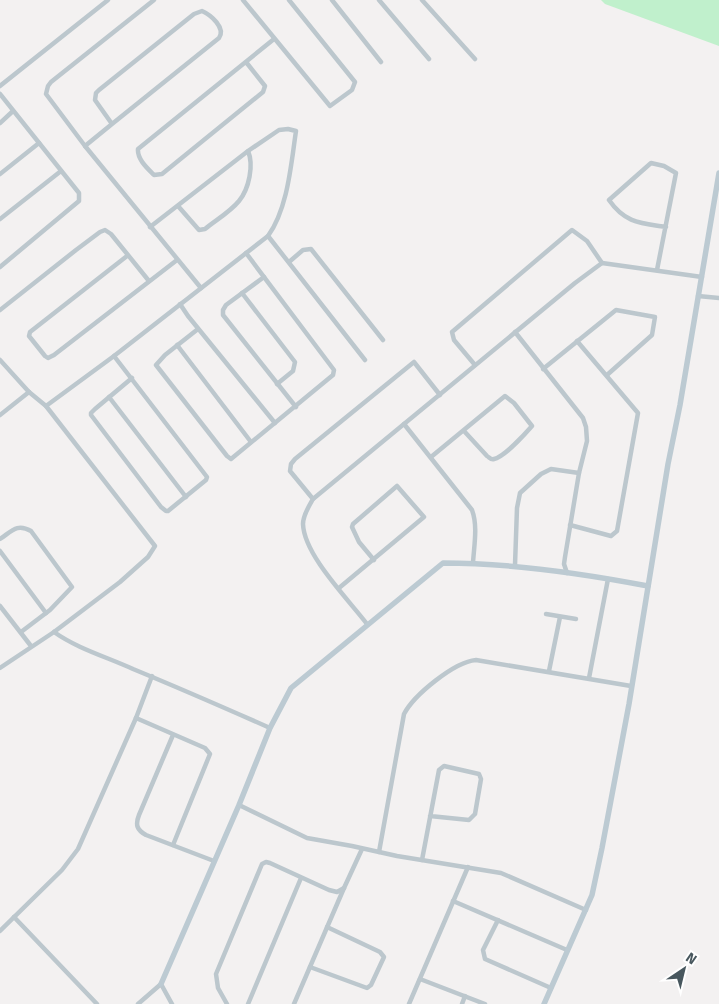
<svg xmlns="http://www.w3.org/2000/svg" width="719" height="1004" viewBox="0 0 719 1004" font-family="'Fira Sans',sans-serif">
<style>
.green{fill:#c0f0cc}
.lines{fill:none;stroke-linecap:round;stroke-linejoin:round}
.street{stroke:#bcc7cd;stroke-width:4.5}
.secondary{stroke:#bccad2;stroke-width:5.5}
</style>
<rect width="100%" height="100%" fill="#f3f1f1"/>
<path class="green" d="M601,0H719V46L605,4Z"/>
<g class="lines">
<g class="street">
<path d="M154,0L51,82L48,86L46,94L85,146L201,288"/>
<path d="M243,0L330,106L352,90L355,82L289,0"/>
<path d="M332,0L381,62"/>
<path d="M379,0L429,59"/>
<path d="M422,0L475,59"/>
<path d="M246,62L265,86L263,92L162,174L154,175C147,168 137,159 138,149L274,39"/>
<path d="M0,86L108,0"/>
<path d="M0,94L79,193V201L0,267"/>
<path d="M0,123L13,111"/>
<path d="M85,146L112,124L95,100L96,93L99,90L194,14L202,11C211,15 226,28 219,38L112,124"/>
<path d="M0,174L39,143"/>
<path d="M178,206L199,230L205,229C216,220 230,212 239,201C249,189 254,165 248,151"/>
<path d="M0,219L61,171"/>
<path d="M268,236L365,360"/>
<path d="M127,256L30,332L29,336L45,356L48,358L54,355L177,260"/>
<path d="M289,262L303,250L311,249L383,340"/>
<path d="M657,270L676,173L664,166L651,163L609,200C625,223 640,223 666,227"/>
<path d="M264,277L226,305L223,310V315L296,407"/>
<path d="M242,293L295,362L293,371L277,384"/>
<path d="M698,296L719,298"/>
<path d="M180,304L188,316L275,423"/>
<path d="M0,310L76,250L100,232L105,230L111,234L149,281"/>
<path d="M198,329L165,355L156,365L227,456L231,459L333,375L334,370L246,253"/>
<path d="M515,332L583,418L586,427L587,441L579,473L565,557L564,564L567,573"/>
<path d="M177,345L251,442"/>
<path d="M114,356L207,477L206,480L168,511H166L161,507L91,415V413L95,409L132,378"/>
<path d="M0,360L29,392L46,406L155,546L148,557L120,582L54,632L0,668"/>
<path d="M475,365L454,340L452,332L572,230L587,241L602,263"/>
<path d="M543,369L616,310L655,317L652,335L607,375"/>
<path d="M109,397L186,497"/>
<path d="M46,406L114,356L268,236C288,208 291,164 296,131L288,129L279,130L248,151L150,227"/>
<path d="M0,415L29,392"/>
<path d="M404,424L472,510C478,526 474,546 473,563"/>
<path d="M431,457L505,396L514,403L532,426C525,434 504,457 494,459C491,460 490,458 487,456L464,431"/>
<path d="M313,499L290,471L291,464L295,459L414,362L440,395"/>
<path d="M570,525L611,536L617,531L638,413L577,341"/>
<path d="M0,539C12,531 17,523 31,531L72,587L50,610L21,632"/>
<path d="M0,551L46,613"/>
<path d="M515,565L517,508L520,493L541,474L551,469L579,473"/>
<path d="M339,588L424,517L397,486L353,524L352,527L359,542L374,560"/>
<path d="M0,606L31,646"/>
<path d="M546,614L576,619"/>
<path d="M367,624C348,599 304,555 303,524C303,515 309,506 313,499L575,283L602,263L702,277"/>
<path d="M54,632C78,649 107,657 133,669C179,688 225,708 270,728"/>
<path d="M549,671L560,617"/>
<path d="M589,678L608,579"/>
<path d="M136,718L205,748L210,754L173,845"/>
<path d="M173,735L139,815C135,825 137,830 146,835L214,861"/>
<path d="M239,805L307,838L352,846L397,856L501,873L586,910"/>
<path d="M379,852L404,714C414,695 454,662 476,660L631,686"/>
<path d="M422,860L439,770L444,766L479,774L481,779L475,814L469,820L430,816"/>
<path d="M453,901L567,950"/>
<path d="M14,917L97,1004"/>
<path d="M498,920L483,950L485,959L551,988"/>
<path d="M0,931L62,870L78,849L136,718L152,676"/>
<path d="M310,967L367,988L371,985L384,957L380,952L327,927"/>
<path d="M420,979L485,1004"/>
<path d="M138,1004L161,984L172,1004"/>
<path d="M227,1004L218,988L216,974L262,864L266,862L270,863L329,890L337,892L344,888"/>
<path d="M248,1004L301,878"/>
<path d="M294,1004L344,888L362,849"/>
<path d="M409,1004L468,867"/>
<path d="M462,1004L465,996"/>
</g>
<g class="secondary">
<path d="M161,984L239,805L270,728L291,688L443,563C512,563 580,573 648,586"/>
<path d="M544,1004L592,895L602,848L629,704L668,464L680,405L719,173"/>
</g>
</g>
<g transform="translate(684 969) rotate(35)" stroke="#ffffff" stroke-width="4" paint-order="stroke">
<path d="M0-4L9 19L0 12L-9 19Z" fill="#48575e"/>
<text y="-8" font-size="14" font-weight="bold" text-anchor="middle" fill="#48575e">N</text>
</g>
</svg>
